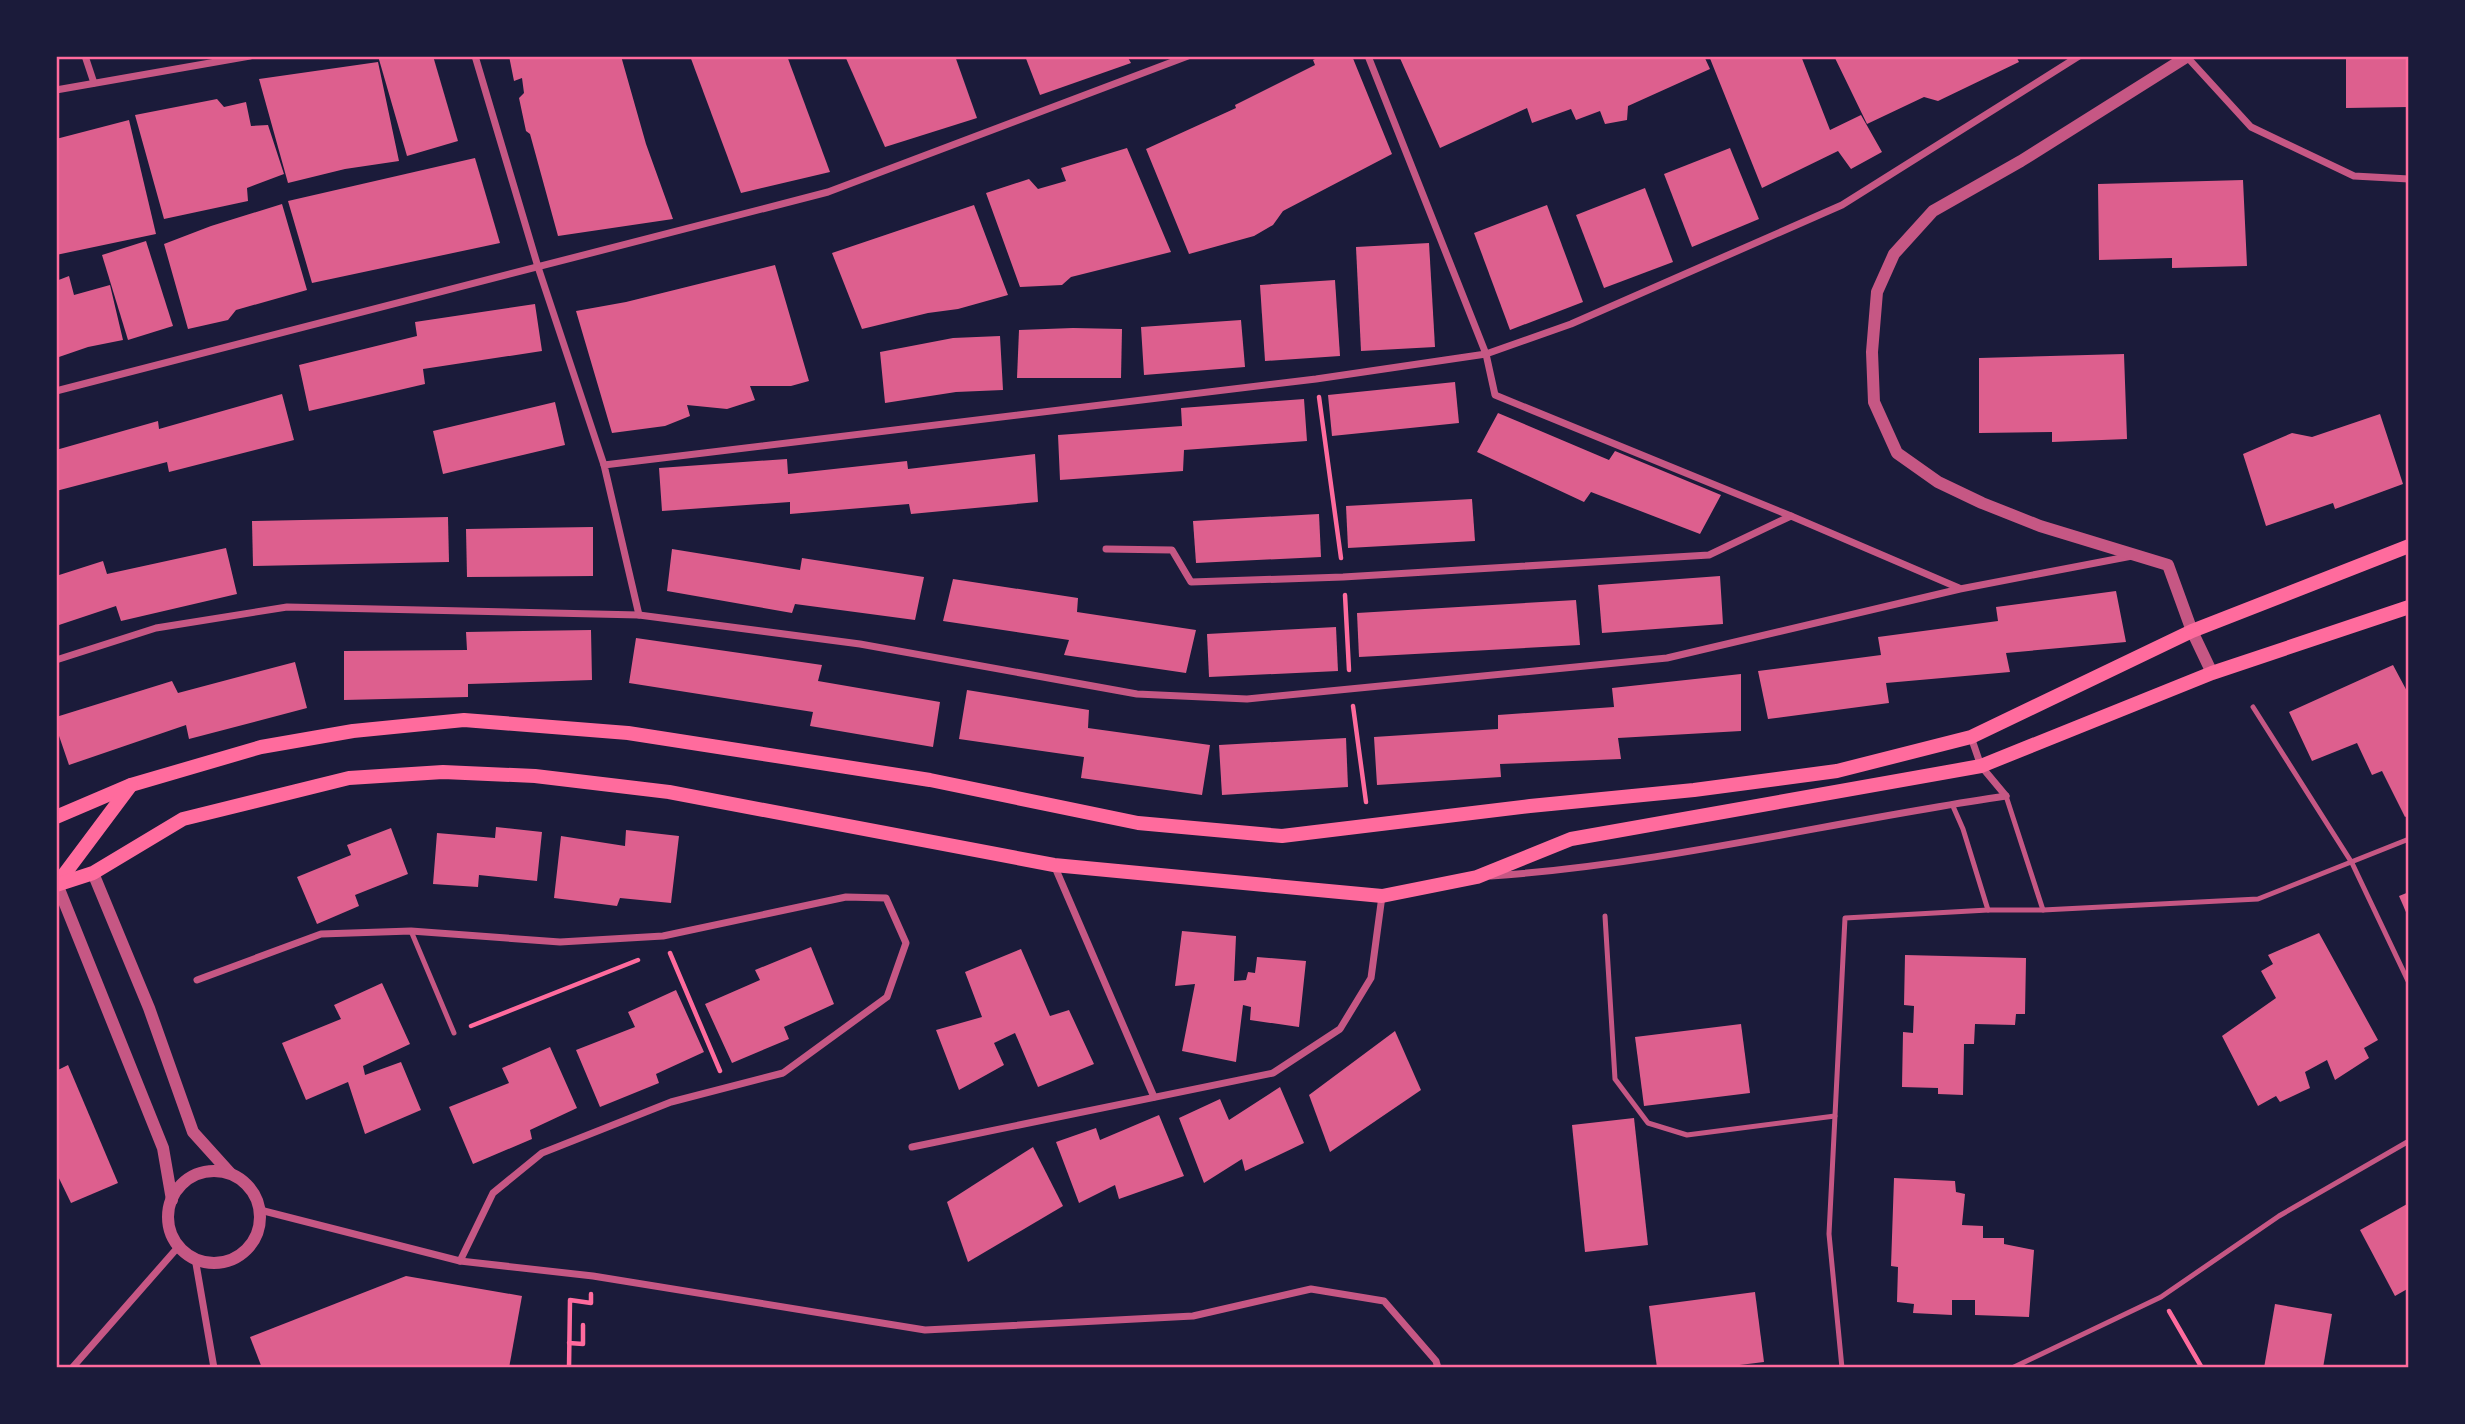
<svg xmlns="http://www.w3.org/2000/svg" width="2465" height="1424" viewBox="0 0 2465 1424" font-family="Cabin,sans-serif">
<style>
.building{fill:#dd5f8e}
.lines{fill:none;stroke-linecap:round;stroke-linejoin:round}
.path{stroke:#ff6b9d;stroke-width:4.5}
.service{stroke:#c65784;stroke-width:5}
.minor{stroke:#c65784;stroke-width:7}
.tertiary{stroke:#c65784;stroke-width:12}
.secondary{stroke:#ff6b9d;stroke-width:14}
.neatline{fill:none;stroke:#ff6b9d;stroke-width:2.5}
</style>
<rect width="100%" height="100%" fill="#1b1b3a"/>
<g class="building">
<path d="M378,56H433L458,141L407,156Z"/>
<path d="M509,56H621L646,144L673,219L558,236L530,134L526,131L519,98L524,93L522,78L514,81Z"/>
<path d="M690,56H787L830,172L741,193Z"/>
<path d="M845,56H955L977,118L885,147Z"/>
<path d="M1025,56H1127L1131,63L1040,95Z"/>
<path d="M1321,56H1352L1392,154L1283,211L1273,225L1254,236L1189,254L1146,149L1236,108L1235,105L1315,65L1313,60Z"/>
<path d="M1399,56H1704L1710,69L1628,106L1627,120L1605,124L1600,111L1576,120L1571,109L1532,123L1527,108L1440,148Z"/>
<path d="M1709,56H1801L1830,130L1861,115L1882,152L1851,169L1838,151L1762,188Z"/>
<path d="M1834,56H2016L2019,62L1938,101L1924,97L1867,124Z"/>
<path d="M2346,56H2409V107L2346,108Z"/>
<path d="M378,62L399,161L345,169L288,183L259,79Z"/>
<path d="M217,99L224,107L246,102L251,126L268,125L284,174L247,188L248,201L164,219L135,115Z"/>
<path d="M129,120L156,234L56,255V139Z"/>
<path d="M1127,148L1171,252L1071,277L1062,285L1020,287L986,193L1029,179L1038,189L1066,181L1061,168Z"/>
<path d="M1730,148L1759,219L1692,247L1664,174Z"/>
<path d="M475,158L500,243L312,283L288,201Z"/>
<path d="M2243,180L2247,266L2172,268V258L2099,260L2098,184Z"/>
<path d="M1645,188L1673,262L1604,288L1576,215Z"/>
<path d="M282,204L307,290L236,310L228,320L188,329L164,244L211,226Z"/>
<path d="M974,205L1008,295L958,309L928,313L862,329L832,253Z"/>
<path d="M1547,205L1583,302L1510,330L1474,233Z"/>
<path d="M146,241L173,326L128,340L102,255Z"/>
<path d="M1429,243L1435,347L1361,351L1356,247Z"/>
<path d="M775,265L809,381L791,386H750L755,400L727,409L687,405L690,416L665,426L612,433L576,311L626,302Z"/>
<path d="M69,276L74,295L110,285L123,340L88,347L56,358V281Z"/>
<path d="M1335,280L1340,356L1265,361L1260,285Z"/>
<path d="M535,304L542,351L423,369L425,384L309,411L299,365L417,336L415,322Z"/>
<path d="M1241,320L1245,367L1144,375L1141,327Z"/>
<path d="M1073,328L1122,329L1121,378H1017L1019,330Z"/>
<path d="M1000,336L1003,390L956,392L885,403L880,352L953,338Z"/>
<path d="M2124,354L2127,439L2052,442V432L1979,433V358Z"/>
<path d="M1455,382L1459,423L1332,436L1328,395Z"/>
<path d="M282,394L294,440L169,472L167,462L56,491V450L158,421L159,429Z"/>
<path d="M1304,399L1307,441L1184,450L1183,471L1060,480L1058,435L1182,426L1181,408Z"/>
<path d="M555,402L565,445L443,474L433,431Z"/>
<path d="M1498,413L1609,460L1615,451L1721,495L1700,534L1591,492L1584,502L1477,452Z"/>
<path d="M2380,414L2403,484L2335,509L2333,503L2266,526L2243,454L2292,433L2312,437Z"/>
<path d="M1035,454L1038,502L911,514L909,504L790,514V502L662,511L659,468L787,459L788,474L907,461L908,469Z"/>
<path d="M1472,499L1475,541L1348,548L1346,506Z"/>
<path d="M1319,514L1321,557L1196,563L1193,521Z"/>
<path d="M448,517L449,562L253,566L252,521Z"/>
<path d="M593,527V576L467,577L466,529Z"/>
<path d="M226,548L237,594L121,621L116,606L56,626V576L103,561L107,574Z"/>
<path d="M672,549L800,570L802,558L924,577L915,620L795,604L792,613L667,591Z"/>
<path d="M1720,576L1723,624L1602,633L1598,585Z"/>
<path d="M953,579L1078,598L1077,612L1196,630L1186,673L1064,655L1069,640L943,621Z"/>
<path d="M2116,591L2126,642L2006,653L2010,672L1886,683L1889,703L1768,719L1758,671L1881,655L1878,637L1998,621L1996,607Z"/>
<path d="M1576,600L1580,645L1359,657L1357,613Z"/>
<path d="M1336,627L1338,671L1209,677L1207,634Z"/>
<path d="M591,630L592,680L468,684V697L344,700V651L467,650L466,632Z"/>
<path d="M636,638L822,665L818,681L940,702L933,747L810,726L813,712L629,683Z"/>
<path d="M295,662L307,708L189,739L186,725L69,765L56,727V717L172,681L178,693Z"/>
<path d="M2393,665L2409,695V815L2405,817L2382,771L2372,775L2357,743L2312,761L2289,712Z"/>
<path d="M1741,674V731L1618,738L1621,759L1500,764L1501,777L1377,785L1374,737L1498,729V715L1614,707L1612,688Z"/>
<path d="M967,690L1089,710L1088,728L1210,745L1202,795L1081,778L1084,757L959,739Z"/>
<path d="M1346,738L1348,787L1222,795L1219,745Z"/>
<path d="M496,827L542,832L537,881L479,875L478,887L433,884L437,833L495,838Z"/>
<path d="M391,828L408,874L355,895L359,906L317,924L297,877L351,855L347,845Z"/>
<path d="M626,830L679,836L671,903L620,898L617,906L554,898L561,836L625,846Z"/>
<path d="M2409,892V919L2399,896Z"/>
<path d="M1182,931L1236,936L1234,981L1246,980L1248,972L1255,973L1257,957L1306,961L1299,1027L1250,1020L1251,1007L1243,1005L1236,1062L1182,1051L1195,984L1175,986Z"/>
<path d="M2319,933L2378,1040L2364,1048L2369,1058L2335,1080L2327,1060L2305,1072L2310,1088L2280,1102L2276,1096L2258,1106L2222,1036L2276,998L2261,971L2273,964L2268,955Z"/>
<path d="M811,947L834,1004L784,1027L789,1039L732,1063L705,1004L760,980L755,970Z"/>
<path d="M1021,949L1050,1016L1069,1010L1094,1064L1038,1087L1015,1033L994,1043L1004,1065L959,1090L936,1030L982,1017L965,972Z"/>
<path d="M1905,955L2026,958L2025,1014H2016L2015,1025L1975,1024L1974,1044H1964L1963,1095L1938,1094V1088L1902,1087L1903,1032L1913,1033L1914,1006L1904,1005Z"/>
<path d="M382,983L410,1044L363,1066L365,1075L401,1062L421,1110L365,1134L348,1082L306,1100L282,1043L341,1019L334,1005Z"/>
<path d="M676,990L704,1052L656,1074L659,1083L600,1107L576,1050L635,1027L628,1012Z"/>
<path d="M1741,1024L1750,1093L1644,1106L1635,1037Z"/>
<path d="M1395,1031L1421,1090L1330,1152L1309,1095Z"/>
<path d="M550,1047L577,1108L530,1130L532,1139L473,1164L449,1107L509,1083L502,1068Z"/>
<path d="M68,1065L118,1183L71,1203L56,1172V1071Z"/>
<path d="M1280,1087L1304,1143L1245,1171L1242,1159L1204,1183L1179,1118L1220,1099L1229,1120Z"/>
<path d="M1159,1115L1184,1176L1119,1199L1115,1185L1079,1203L1056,1142L1096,1128L1100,1140Z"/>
<path d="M1634,1118L1648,1245L1585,1252L1572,1125Z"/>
<path d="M1033,1147L1063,1206L968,1262L947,1202Z"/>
<path d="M1894,1178L1955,1181L1956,1192L1965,1194L1962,1225L1983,1226V1238H2004V1244L2034,1250L2029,1317L1975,1315V1300H1952V1315L1913,1313L1914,1304L1897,1302L1898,1267L1891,1266Z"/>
<path d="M2409,1203V1288L2395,1296L2360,1230Z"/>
<path d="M406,1276L522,1296L509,1368H262L250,1337Z"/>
<path d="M1755,1292L1764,1362L1715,1368H1657L1649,1306Z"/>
<path d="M2275,1304L2332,1314L2323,1368H2264Z"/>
</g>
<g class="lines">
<g class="path">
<path d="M1319,397L1341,558"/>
<path d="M1345,595L1349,670"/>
<path d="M1353,706L1366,802"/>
<path d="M670,953L720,1071"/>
<path d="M471,1026L638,960"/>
<path d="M2169,1311L2202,1368"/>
<path d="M569,1343L583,1344V1325"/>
<path d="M569,1368L570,1300L591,1303V1294"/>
</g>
<g class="service">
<path d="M2253,707L2352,863L2409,983"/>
<path d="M2006,796L2043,910L2258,899L2409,839"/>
<path d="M1952,804L1963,829L1988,910"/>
<path d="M1605,916L1615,1079L1648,1123L1687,1135L1835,1116"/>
<path d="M411,931L454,1033"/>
<path d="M1842,1368L1829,1234L1845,918L1988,910H2043"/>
<path d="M2012,1368L2161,1297L2279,1216L2409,1141"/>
</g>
<g class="minor">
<path d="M85,56L94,83"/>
<path d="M475,56L538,267L604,465"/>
<path d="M2187,57L2251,127L2354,176L2409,179"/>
<path d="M56,90L250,56"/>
<path d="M56,391L828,192L1188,56"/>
<path d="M1791,516L1495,395L1486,354L1571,324L1842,205L2079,56"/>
<path d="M1106,549L1172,550L1191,582L1343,577L1709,555L1791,516L1959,588"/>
<path d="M639,615L604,465L1316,379L1486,354L1368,56"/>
<path d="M56,660L156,628L287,607L639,615L860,644L1137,694L1247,699L1667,658L1960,589L2132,556"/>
<path d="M1971,737L1981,766L2006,796"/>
<path d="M1054,865L1154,1097"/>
<path d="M1491,876C1665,864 1834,821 2006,796"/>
<path d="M197,980L321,934L411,931L560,942L663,936L846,897L886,898L906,943L887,997L783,1073L671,1102L542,1153L493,1193L460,1261"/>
<path d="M912,1147L1273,1073L1340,1029L1371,978L1382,896"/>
<path d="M260,1210L460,1261L593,1276L925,1330L1193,1316L1311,1289L1384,1301L1436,1361L1438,1368"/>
<path d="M195,1258L214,1368"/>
<path d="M72,1368L179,1246"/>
</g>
<g class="tertiary">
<path d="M2188,56L2021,161L1933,211L1894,254L1877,292L1872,352L1874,402L1897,453L1938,482L1982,503L2040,526L2168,565L2192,631L2212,673"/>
<path d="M93,873L149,1008L193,1132L230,1173"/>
<path d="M57,884L163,1148L172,1200"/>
<circle cx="214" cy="1217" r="46"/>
</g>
<g class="secondary">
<path d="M56,817L131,785L261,747L353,731L464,720L628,733L930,780L1138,823L1282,836L1530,806L1694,790L1837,771L1971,737L2192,631L2409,546"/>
<path d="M57,884L131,785"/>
<path d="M56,885L93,873L183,819L349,778L443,772L535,776L669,792L1054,865L1382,896L1477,877L1571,839L1981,766L2212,673L2409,607"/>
</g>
</g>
<rect width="2465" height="1424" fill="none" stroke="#1b1b3a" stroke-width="116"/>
<rect x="58" y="58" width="2349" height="1308" class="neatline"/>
</svg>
